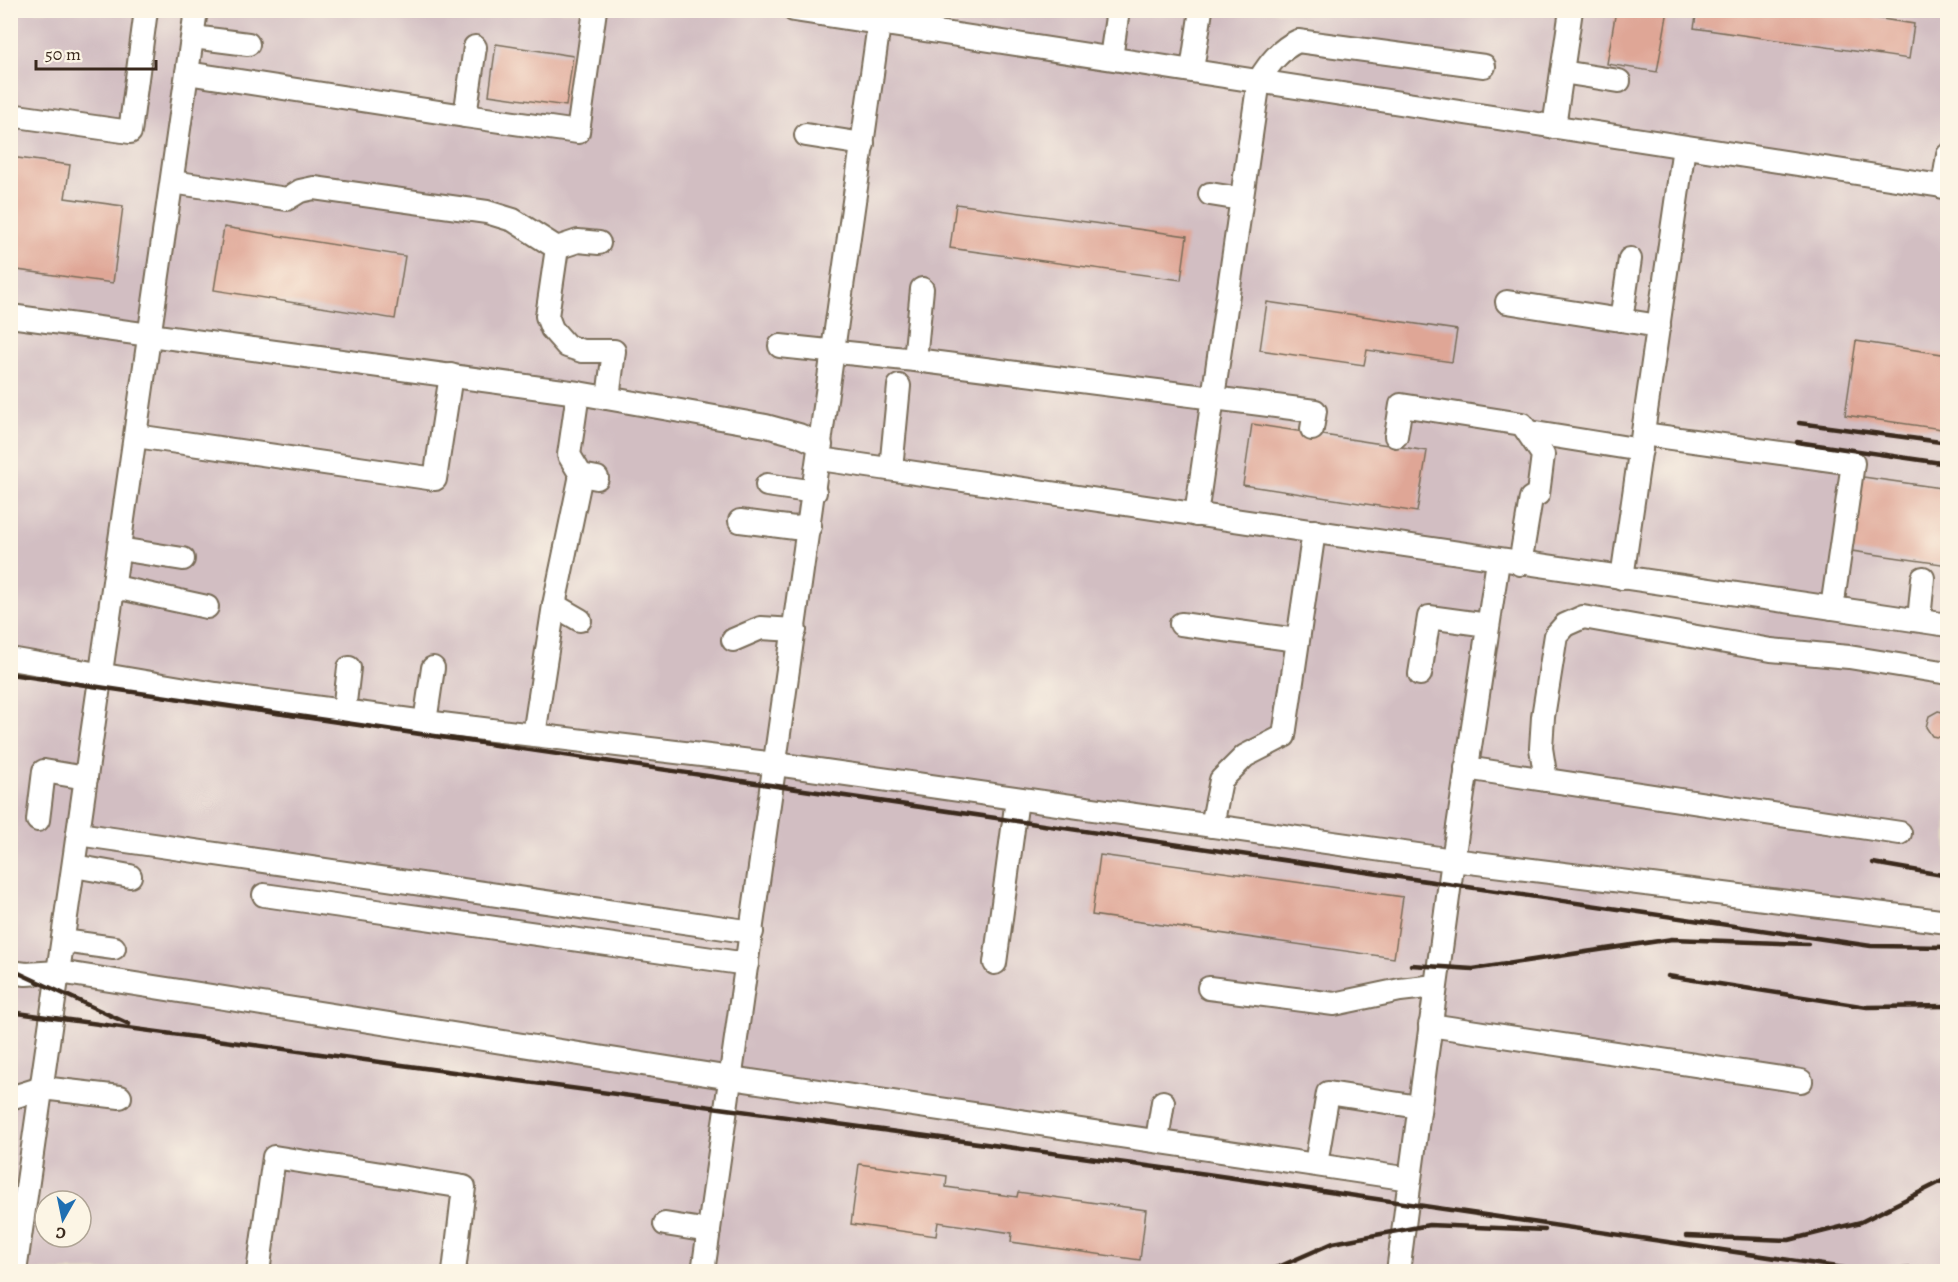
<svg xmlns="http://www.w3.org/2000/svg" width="1958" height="1282" viewBox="0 0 1958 1282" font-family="Alegreya,serif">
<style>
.industrial{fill:#d2bec2;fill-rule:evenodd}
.building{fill:#dfa696}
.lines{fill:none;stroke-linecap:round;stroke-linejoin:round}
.minor-casing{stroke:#796c59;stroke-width:26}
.minor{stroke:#fff;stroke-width:22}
.rail{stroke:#3b2a1e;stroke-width:4.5}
</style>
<rect width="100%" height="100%" fill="#fcf5e5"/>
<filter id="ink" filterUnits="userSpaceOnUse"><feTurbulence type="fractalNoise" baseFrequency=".0167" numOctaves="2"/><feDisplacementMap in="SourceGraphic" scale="12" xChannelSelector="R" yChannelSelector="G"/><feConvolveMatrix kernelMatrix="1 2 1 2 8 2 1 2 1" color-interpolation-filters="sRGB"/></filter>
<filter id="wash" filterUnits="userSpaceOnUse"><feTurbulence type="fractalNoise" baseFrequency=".008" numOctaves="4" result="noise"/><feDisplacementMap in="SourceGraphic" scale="24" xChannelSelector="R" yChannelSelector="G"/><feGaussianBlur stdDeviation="1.35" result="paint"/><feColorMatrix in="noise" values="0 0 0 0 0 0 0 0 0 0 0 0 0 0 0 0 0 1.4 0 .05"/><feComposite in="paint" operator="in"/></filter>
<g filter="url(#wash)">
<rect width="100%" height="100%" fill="#ece6c7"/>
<path class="industrial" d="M10,11H1947V1271H11ZM45,1201H81V1237H45Z"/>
<g id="blocks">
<g class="building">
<path d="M1616,10H1668L1657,72L1607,64Z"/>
<path d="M1697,10H1824L1914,24L1909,59L1694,28Z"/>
<path d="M496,44L573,56L566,106L489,95Z"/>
<path d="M10,157L70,165L65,198L123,206L113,283L10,269Z"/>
<path d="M956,204L1187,236L1181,280L950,248Z"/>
<path d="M224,227L405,256L395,319L214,290Z"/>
<path d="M1267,302L1457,330L1452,362L1367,350L1364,365L1260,350Z"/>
<path d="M1856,341L1948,355V430L1845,415Z"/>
<path d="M1252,424L1427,451L1417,512L1243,485Z"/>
<path d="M1856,476L1948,489V565L1845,550Z"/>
<path d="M1938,711L1948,713V736L1942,738L1932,736L1926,727L1929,716Z"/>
<path d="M1100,855L1403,897L1394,958L1092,915Z"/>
<path d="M859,1164L947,1176L946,1187L1017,1197L1018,1192L1146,1210L1140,1260L1011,1242L1012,1233L938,1222L936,1236L851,1224Z"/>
</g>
</g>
</g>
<g filter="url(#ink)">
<use href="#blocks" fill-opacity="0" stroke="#796c59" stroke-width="1.5"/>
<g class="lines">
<defs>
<g id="minor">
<path d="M794,10L1948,187"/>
<path d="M193,37L248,44"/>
<path d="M475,47L465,116L578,132L595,10"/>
<path d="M1111,58L1118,10"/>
<path d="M1192,70L1201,10"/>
<path d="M1562,72L1619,81"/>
<path d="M187,73L465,116"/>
<path d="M10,115L130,132L146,10"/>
<path d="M1554,127L1571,10"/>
<path d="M806,135L863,144"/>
<path d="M172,182L287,199L300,191L314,188L487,212L513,220L557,248"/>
<path d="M1943,187L1948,155"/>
<path d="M1210,194L1241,199"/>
<path d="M599,243L578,241L557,248L547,316L552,329L567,346L582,351H614L608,398"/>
<path d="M1507,302L1659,326"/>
<path d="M10,316L578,393L766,426L799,435L821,445"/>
<path d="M1621,320L1630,259"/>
<path d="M780,346L915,360L1315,411L1312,429"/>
<path d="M915,360L922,289"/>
<path d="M578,393L569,455L581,475L597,478"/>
<path d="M1529,432L1641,450"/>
<path d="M1643,434L1853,463L1832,608"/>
<path d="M136,436L435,479L451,375"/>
<path d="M1396,436L1401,405L1522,424L1543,455L1538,494L1531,498L1520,564"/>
<path d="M820,459L1948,625"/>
<path d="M891,469L899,386"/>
<path d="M767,485L815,492"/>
<path d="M1196,515L1259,80C1269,64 1280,49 1298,41L1484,66"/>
<path d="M740,521L795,528L810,526"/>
<path d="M119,549L183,559"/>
<path d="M1622,578L1684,147"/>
<path d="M115,587L207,607"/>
<path d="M554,605L580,620"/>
<path d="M1919,620L1923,578"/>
<path d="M1181,624L1297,640"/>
<path d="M733,640L761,628L795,630"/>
<path d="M10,659L216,694L425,722L776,764L1453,860L1948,922"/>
<path d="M1420,674L1429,617L1488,625"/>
<path d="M344,711L349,668"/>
<path d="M425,722L433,668"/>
<path d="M534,735L554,605L581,475"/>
<path d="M1466,768L1900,833"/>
<path d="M1546,780L1541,748L1543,717L1556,635L1565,625L1583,617L1771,650L1849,657L1948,673"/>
<path d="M38,820L44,771L86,778"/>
<path d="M1212,826L1221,780L1245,756L1284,736L1314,531"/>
<path d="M78,834L752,932"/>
<path d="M74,866L130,876"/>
<path d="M264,895L747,964"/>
<path d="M63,941L114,948"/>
<path d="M995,963L1017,799"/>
<path d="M10,972L26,974L59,972L731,1078L1410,1179L1453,860L1498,561"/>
<path d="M1209,988L1334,1004L1400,990L1435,986"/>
<path d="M1430,1025L1801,1081"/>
<path d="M10,1098L42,1088L120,1097"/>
<path d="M1157,1140L1163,1102"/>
<path d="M1316,1164L1328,1093L1419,1107"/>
<path d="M665,1224L709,1231"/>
<path d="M15,1272L196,10"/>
<path d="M258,1272L274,1157L464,1187L454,1272"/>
<path d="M703,1272L881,10"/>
<path d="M1398,1272L1410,1179"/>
</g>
</defs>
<use href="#minor" class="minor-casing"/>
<use href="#minor" class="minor"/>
<g class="rail">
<path d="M1799,423L1948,443"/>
<path d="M1797,442L1948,464"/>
<path d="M10,674L1871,946L1948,947"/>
<path d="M1873,863L1948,876"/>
<path d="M1411,965L1473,969L1672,939L1808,944"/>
<path d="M10,969L129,1024"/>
<path d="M1668,976L1867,1007L1948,1006"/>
<path d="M10,1012L1207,1174L1864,1271L1948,1267"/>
<path d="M1686,1236L1789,1240L1861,1222L1948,1178"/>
<path d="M1267,1272L1333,1243L1429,1225L1545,1230"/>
</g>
</g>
</g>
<rect width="1958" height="1282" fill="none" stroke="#fcf5e5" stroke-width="36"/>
<g transform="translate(63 1219) rotate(189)"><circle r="28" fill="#fcf5e5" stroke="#afa495" stroke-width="1.5"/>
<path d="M0-4.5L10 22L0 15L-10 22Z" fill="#1f6fb2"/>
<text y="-9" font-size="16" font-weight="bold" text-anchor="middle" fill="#3b2a1e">С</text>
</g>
<path d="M36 60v9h120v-9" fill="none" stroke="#3b2a1e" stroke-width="3"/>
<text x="45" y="60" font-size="18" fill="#3b2a1e" stroke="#fcf5e5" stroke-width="4.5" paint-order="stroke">50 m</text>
</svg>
